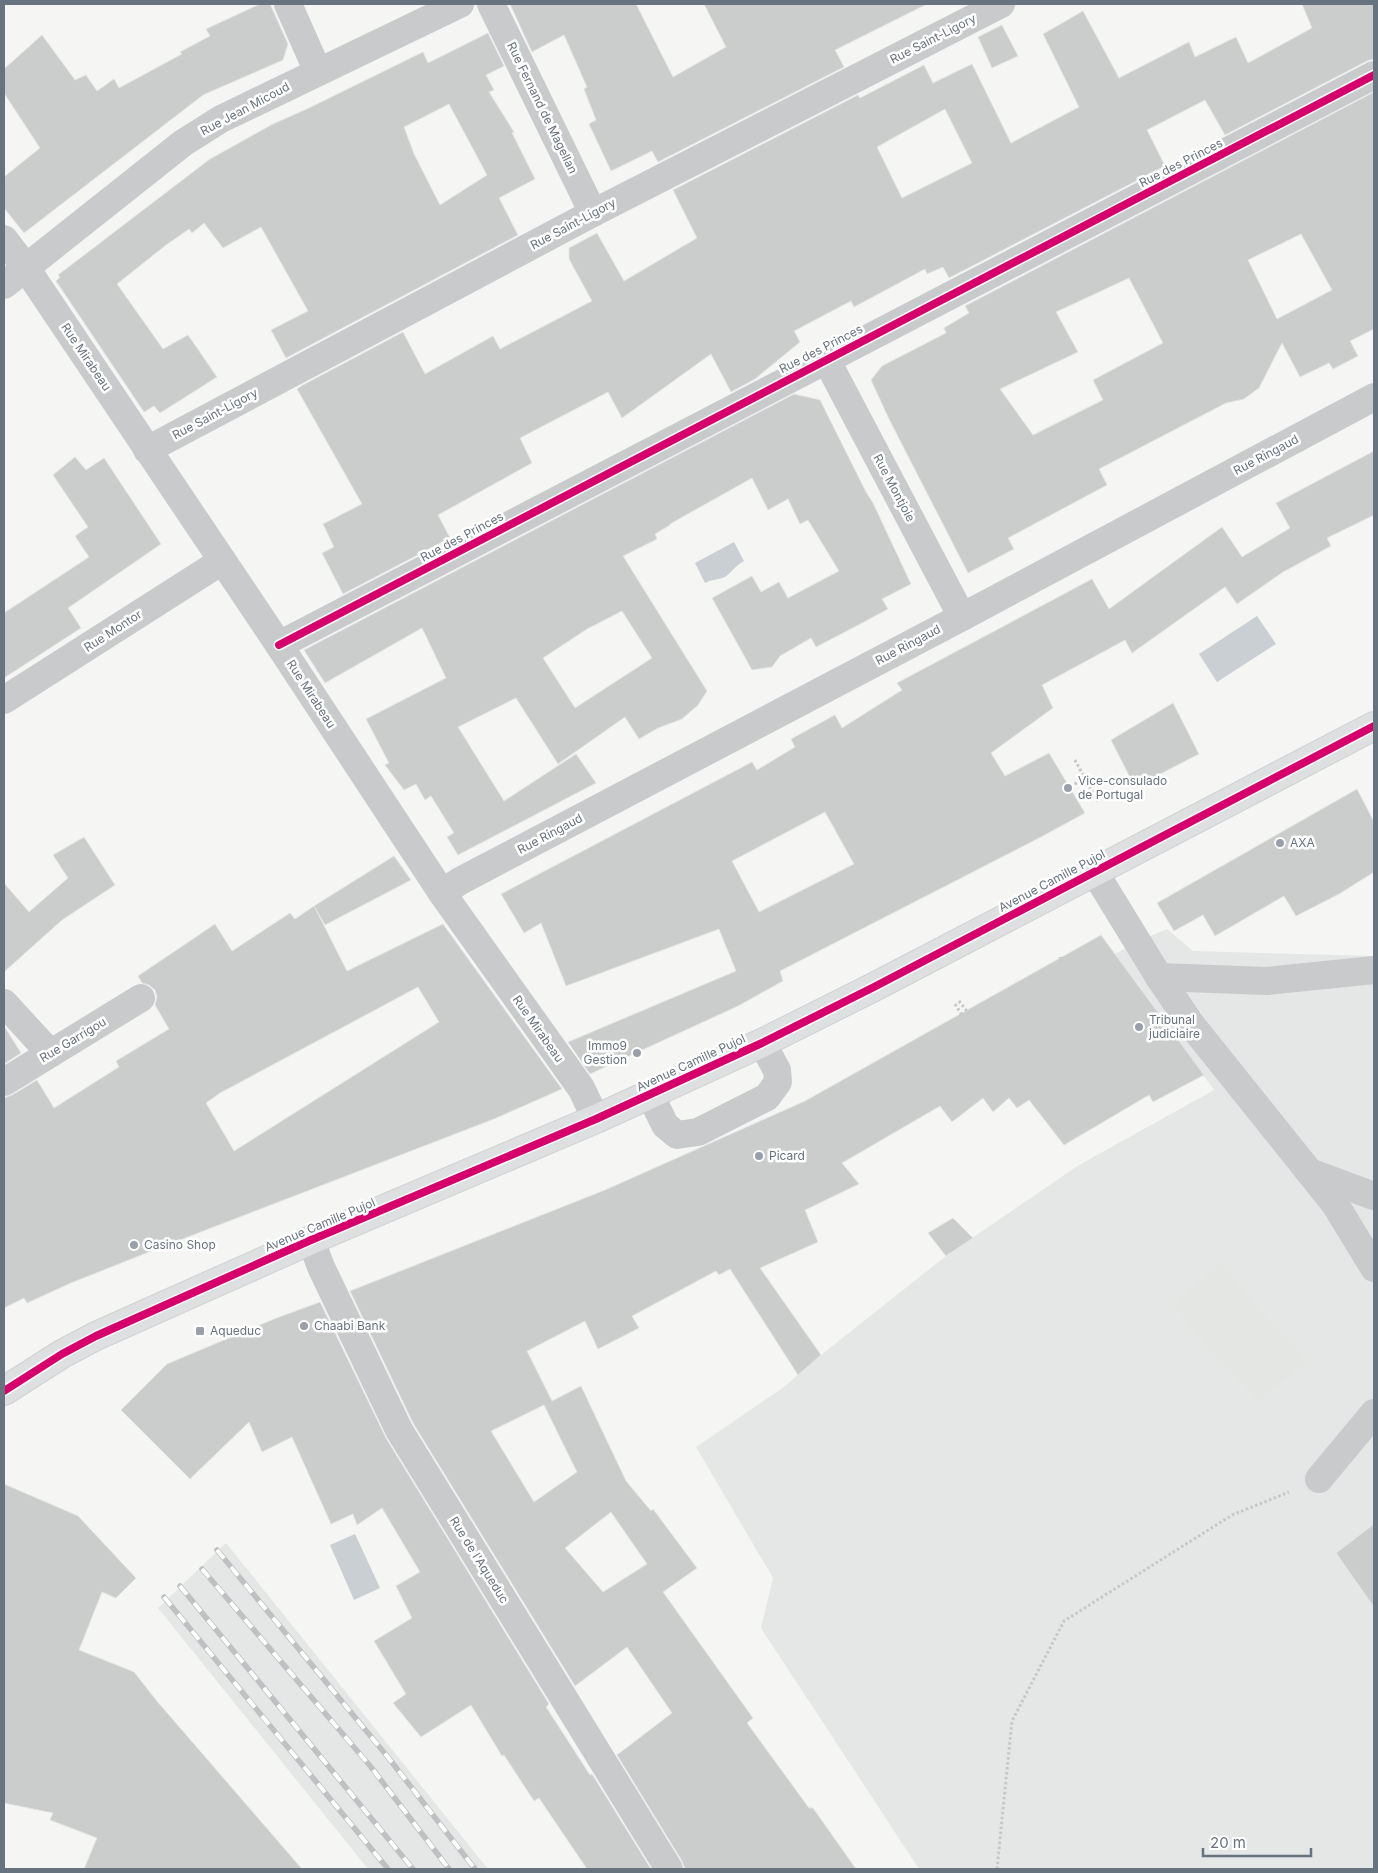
<svg xmlns="http://www.w3.org/2000/svg" width="1378" height="1873" viewBox="0 0 1378 1873" font-family="Inter,sans-serif">
<style>
.built{fill:#e5e6e6}
.green{fill:#e3e6e2}
.water{fill:#cacfd3}
.building{fill:#cbcccc;stroke:#e4e4e4;fill-rule:evenodd}
.lines{fill:none;stroke-linecap:round;stroke-linejoin:round}
.major-casing{stroke:#d1d1d2;stroke-width:30}
.path{stroke:#c6c7c8;stroke-width:3;stroke-dasharray:2.5 2.5;stroke-linecap:butt}
.minor{stroke:#c9cacb;stroke-width:28}
.major{stroke:#dedfe0;stroke-width:28}
.rail-casing{stroke:#bfc0c1;stroke-width:5.5}
.rail{stroke:#fff;stroke-width:4;stroke-dasharray:11;stroke-linecap:butt}
.cycleway-casing{stroke:#fff;stroke-width:11}
.cycleway{stroke:#d6006c;stroke-width:8}
.poi-dot{fill:#99a0a9;stroke:#fff;stroke-width:2}
.labels{text-anchor:middle;stroke-width:5;stroke-linejoin:round;paint-order:stroke}
.street-label{font-size:12px;fill:#687380;stroke:#fff}
.poi-label{font-size:12px;fill:#687380;stroke:#fff;text-anchor:start}
</style>
<rect width="100%" height="100%" fill="#f5f5f4"/>
<g class="built">
<path d="M1167,929L1193,951L1374,956V1869H919L761,1628L773,1578L696,1447L784,1387L821,1355L946,1256L1079,1165L1214,1090L1115,954L1137,942Z"/>
<path d="M226,1543L488,1869H368L158,1608Z"/>
</g>
<path class="green" d="M1219,1264L1305,1360L1259,1402L1173,1306Z"/>
<g class="water">
<path d="M734,542L744,561C736,565 732,572 725,577C718,580 712,579 705,583L695,563Z"/>
<path d="M1257,616L1276,644L1217,682L1199,654Z"/>
<path d="M355,1534L380,1588L354,1600L330,1545Z"/>
</g>
<g class="building">
<path d="M260,4H270L288,44L283,60L203,95L24,233L4,208V177L40,148L4,93V69L42,35L75,80L86,75L97,91L114,79L119,88L182,54L180,52L210,36L206,29Z"/>
<path d="M510,4H636L673,77L726,47L704,4H927L835,50L844,67L658,162L652,151L611,171L589,124L596,120L584,89L587,87L564,35L532,52Z"/>
<path d="M1302,4H1374V59L1367,61L1225,135L1205,100L1147,130L1165,166L949,278L943,267L927,274L925,269L854,307L851,301L794,331L800,342L755,379L731,392L711,354L622,418L608,392L520,438L532,463L438,515L450,538L343,594L322,553L334,547L323,524L362,504L297,389L301,386L403,332L425,374L493,336L500,349L592,301L569,259V248L597,233L624,281L697,238L673,190L858,95L860,98L924,65L933,83L972,64L1011,143L1079,107L1043,34L1083,11L1119,78L1189,42L1195,57L1236,37L1248,63L1312,28ZM945,109L972,163L902,198L877,147Z"/>
<path d="M1002,25L1018,56L992,68L978,37Z"/>
<path d="M488,33L504,66L486,75L494,90L489,92L514,132L512,133L535,179L499,198L518,235L286,358L271,330L308,311L261,227L223,248L204,223L192,233L189,229L166,245L117,284L163,349L188,335L217,377L160,413L154,406L144,412L56,281L60,277L58,275L210,159L273,124L309,108L423,52L428,63ZM449,104L487,175L440,205L414,154L404,127Z"/>
<path d="M1374,92V329L1350,341L1358,356L1333,369L1329,363L1300,377L1282,343L1259,388L1252,393L1244,399L1226,403L1099,469L1107,485L1008,538L1014,549L968,573L889,419L871,380L882,366L946,333L944,328L969,313L965,306ZM1301,234L1332,290L1277,319L1248,260ZM1129,278L1163,343L1093,380L1103,400L1033,435L1000,389L1078,352L1056,312Z"/>
<path d="M794,394L820,400L866,492L873,503L911,584L882,599L888,609L862,623L816,647L811,638L780,656L772,667L752,670L712,598L752,576L761,592L779,582L788,598L839,571L808,520L800,524L788,499L768,510L752,478L670,524V525L655,534L657,539L623,556L707,691L698,705L682,719L658,728L639,739L625,717L558,764L516,698L458,727L504,801L576,754L596,783L458,855L447,837L454,833L431,796L425,800L416,784L404,790L385,765L389,763L366,719L446,678L422,628L325,683L304,650ZM622,611L652,658L575,708L543,658L587,629Z"/>
<path d="M1374,451V515L1327,538L1331,546L1283,572L1237,604L1225,587L1132,653L1125,640L1042,685L1053,708L991,753L1005,776L1049,753L1085,813L1041,837L780,971L783,981L738,1006L590,1074L568,1042L736,971L719,929L566,986L541,923L524,933L501,894L752,762L757,770L795,747L791,739L835,715L842,728L902,690L897,683L1092,579L1109,609L1222,527L1242,557L1290,528L1276,503ZM825,812L854,864L759,912L732,861Z"/>
<path d="M75,457L86,470L104,458L161,544L68,608L81,628L4,678V613L89,557L75,536L88,527L53,475Z"/>
<path d="M1173,703L1199,754L1135,787L1111,740Z"/>
<path d="M1357,789L1374,822V872L1339,894L1296,916L1284,896L1215,936L1203,915L1174,931L1157,903Z"/>
<path d="M84,837L115,885L62,920L4,972V883L29,912L68,878L53,855Z"/>
<path d="M394,856L411,880L325,925L314,906Z"/>
<path d="M314,906L347,971L443,924L562,1089L494,1119L154,1250L71,1283L27,1303L24,1298L4,1308V1098L12,1095L37,1080L54,1108L119,1067L116,1061L169,1029L155,1005L157,997L155,990L149,985L142,983L138,976L215,924L232,951L290,913L295,919ZM418,987L439,1022L234,1151L206,1103L220,1093Z"/>
<path d="M1101,935L1204,1075L1153,1102L1149,1095L1064,1145L1029,1100L1017,1108L1009,1098L993,1112L983,1098L952,1122L940,1106L842,1163L859,1184L805,1210L818,1242L760,1268L821,1355L798,1375L730,1269L719,1275L716,1271L632,1316L639,1328L598,1349L585,1321L527,1351L552,1401L581,1386L626,1481L651,1511L653,1509L697,1568L663,1592L753,1718L747,1723L809,1808H813L856,1869H685L682,1861L617,1755L672,1713L627,1647L575,1686L413,1423L350,1291L605,1190L805,1101ZM544,1405L577,1472L534,1502L491,1431ZM611,1512L647,1564L603,1592L565,1548Z"/>
<path d="M4,1026L21,1053L4,1064Z"/>
<path d="M953,1218L973,1238L946,1256L928,1233Z"/>
<path d="M320,1302L386,1438L549,1704L546,1707L590,1775L592,1774L651,1869H587L539,1798L534,1801L504,1755L502,1756L471,1705L421,1737L393,1703L406,1694L374,1641L412,1618L396,1586L420,1572L382,1508L357,1525L353,1514L331,1524L292,1437L262,1452L249,1422L190,1479L121,1410L167,1364L274,1319Z"/>
<path d="M4,1484L78,1516L136,1578L116,1598L102,1592L79,1650L134,1672L156,1700L302,1869H84L97,1838L50,1820L53,1813L4,1803Z"/>
<path d="M1374,1524V1607L1336,1553Z"/>
</g>
<g class="lines">
<defs>
<path id="major" d="M4,1391L62,1354L96,1336L311,1240L596,1119L762,1043L874,987L1374,726"/>
</defs>
<use href="#major" class="major-casing"/>
<g class="path">
<path d="M1075,760L1099,804"/>
<path d="M1070,786L1085,779"/>
<path d="M1060,957V958"/>
<path d="M959,1001L969,1014"/>
<path d="M955,1004L962,1015"/>
<path d="M997,1869L1012,1721L1064,1621L1232,1515L1289,1492"/>
</g>
<g class="minor">
<path d="M288,4L318,72"/>
<path d="M491,4L593,213"/>
<path d="M4,239L26,268L279,645L442,893L581,1088L596,1119"/>
<path d="M4,285L183,143L221,119L460,4"/>
<path d="M826,359L962,617"/>
<path d="M147,450L593,213L1001,4"/>
<path d="M279,645L1374,75"/>
<path d="M4,700L222,561"/>
<path d="M1094,871L1159,977L1190,1023L1335,1204L1374,1268"/>
<path d="M442,893L460,881L962,617L1374,397"/>
<path d="M1159,977L1267,981L1374,970"/>
<path d="M4,1003L50,1053"/>
<path d="M4,1082L141,998"/>
<path d="M650,1094L665,1125L677,1135L698,1132L767,1097L778,1082L777,1070L762,1043"/>
<path d="M1309,1172L1374,1196"/>
<path d="M311,1240L321,1267L399,1430L669,1869"/>
<path d="M1319,1479L1374,1413"/>
</g>
<use href="#major" class="major"/>
<defs>
<g id="rail">
<path d="M217,1550L387,1756L475,1869"/>
<path d="M202,1569L371,1767L449,1869"/>
<path d="M180,1586L413,1869"/>
<path d="M164,1597L388,1869"/>
</g>
</defs>
<use href="#rail" class="rail-casing"/>
<use href="#rail" class="rail"/>
<defs>
<g id="cycleway">
<path d="M279,645L1374,75"/>
<path d="M4,1391L62,1354L96,1336L311,1240L596,1119L762,1043L874,987L1374,726"/>
</g>
</defs>
<use href="#cycleway" class="cycleway-casing"/>
<use href="#cycleway" class="cycleway"/>
</g>
<g class="poi-dot">
<circle cx="1068" cy="788" r="5"/>
<circle cx="1280" cy="843" r="5"/>
<circle cx="1139" cy="1027" r="5"/>
<circle cx="637" cy="1053" r="5"/>
<circle cx="759" cy="1156" r="5"/>
<circle cx="134" cy="1245" r="5"/>
<circle cx="304" cy="1326" r="5"/>
<rect x="195" y="1326" width="10" height="10" rx="2.5"/>
</g>
<g class="labels">
<g class="street-label">
<text transform="translate(933 39) rotate(-27)" y="4">Rue Saint-Ligory</text>
<text transform="translate(542 108) rotate(64)" y="4">Rue Fernand de Magellan</text>
<text transform="translate(245 109) rotate(-28)" y="4">Rue Jean Micoud</text>
<text transform="translate(1181 163) rotate(-27)" y="4">Rue des Princes</text>
<text transform="translate(573 224) rotate(-28)" y="4">Rue Saint-Ligory</text>
<text transform="translate(821 349) rotate(-27)" y="4">Rue des Princes</text>
<text transform="translate(86 357) rotate(56)" y="4">Rue Mirabeau</text>
<text transform="translate(215 414) rotate(-28)" y="4">Rue Saint-Ligory</text>
<text transform="translate(1266 455) rotate(-28)" y="4">Rue Ringaud</text>
<text transform="translate(894 488) rotate(62)" y="4">Rue Montjoie</text>
<text transform="translate(462 537) rotate(-28)" y="4">Rue des Princes</text>
<text transform="translate(113 631) rotate(-33)" y="4">Rue Montor</text>
<text transform="translate(908 645) rotate(-28)" y="4">Rue Ringaud</text>
<text transform="translate(311 694) rotate(57)" y="4">Rue Mirabeau</text>
<text transform="translate(550 834) rotate(-28)" y="4">Rue Ringaud</text>
<text transform="translate(1052 881) rotate(-28)" y="4">Avenue Camille Pujol</text>
<text transform="translate(538 1029) rotate(55)" y="4">Rue Mirabeau</text>
<text transform="translate(73 1040) rotate(-31)" y="4">Rue Garrigou</text>
<text transform="translate(691 1063) rotate(-25)" y="4">Avenue Camille Pujol</text>
<text transform="translate(320 1225) rotate(-23)" y="4">Avenue Camille Pujol</text>
<text transform="translate(479 1560) rotate(58)" y="4">Rue de l'Aqueduc</text>
</g>
<g class="poi-label">
<text x="1078" y="785">Vice-consulado<tspan x="1078" dy="14">de Portugal</tspan></text>
<text x="1290" y="847">AXA</text>
<text x="1149" y="1024">Tribunal<tspan x="1149" dy="14">judiciaire</tspan></text>
<text x="627" y="1050" text-anchor="end">Immo9<tspan x="627" dy="14">Gestion</tspan></text>
<text x="769" y="1160">Picard</text>
<text x="144" y="1249">Casino Shop</text>
<text x="314" y="1330">Chaabi Bank</text>
<text x="210" y="1335">Aqueduc</text>
</g>
</g>
<rect width="1378" height="1873" fill="none" stroke="#687380" stroke-width="10"/>
<path d="M1203 1848v8h108v-8" fill="none" stroke="#687380" stroke-width="2.5"/>
<text x="1210" y="1848" font-size="15" fill="#687380" stroke="#ffffff" stroke-width="4" paint-order="stroke">20 m</text>
</svg>
